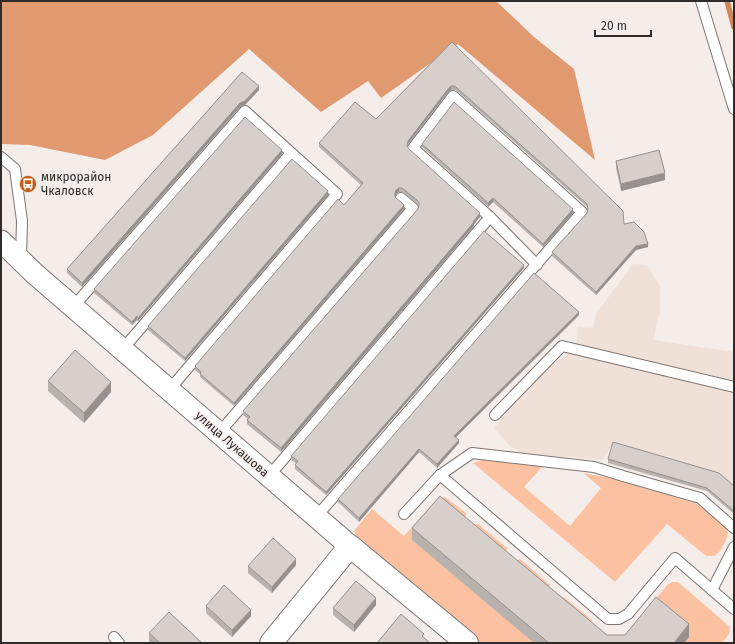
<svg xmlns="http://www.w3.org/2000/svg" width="735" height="644" viewBox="0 0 735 644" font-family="'Fira Sans',sans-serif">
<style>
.built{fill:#efe0d8}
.green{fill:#fbc1a1}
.forest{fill:#e1996f}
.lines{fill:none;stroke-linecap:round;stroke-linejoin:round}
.stream{stroke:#cc865c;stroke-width:5.5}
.lane-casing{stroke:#7d7673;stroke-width:12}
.street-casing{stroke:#7d7673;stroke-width:23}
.secondary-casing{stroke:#7d7673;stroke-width:24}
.lane{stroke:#fff;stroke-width:10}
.street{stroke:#fff;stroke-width:21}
.secondary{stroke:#fff;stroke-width:22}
.wall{fill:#b8b2af}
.shaded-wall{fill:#96918e}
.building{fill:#d6cfcb;stroke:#96918e}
.labels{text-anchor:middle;stroke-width:3;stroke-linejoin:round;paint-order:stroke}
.poi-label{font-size:12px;fill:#2e2b2a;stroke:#f5ede9;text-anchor:start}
.street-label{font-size:12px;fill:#2e2b2a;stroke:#f5ede9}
</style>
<rect width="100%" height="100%" fill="#f5ede9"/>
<path class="built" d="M633,264L647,265L660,286V310L653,340L734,352V489L613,446L602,460L521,453L509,445L494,428L527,390L554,363L576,349L578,327L593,328L596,314Z"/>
<g class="green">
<path d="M483,460L542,467L524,487L570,526L601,488L583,473L605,477L695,503L709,512L723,523L728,534L725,542L720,551L714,556H706L667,524L615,582L473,463Z"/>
<path d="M445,497L466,513V516L459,524H478L507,548L506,552L514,562L520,559L550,585V589L558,597L565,598L592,620L591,626L611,639L621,637L647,620L642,615L668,584L672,582H678L730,627L729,634L722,643H480L412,585L359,541L354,531L372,509L404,536L436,500Z"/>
</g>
<path class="forest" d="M1,1H496L534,37L574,69L595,160L458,44L381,98L368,81L321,112L249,49L153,135L105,160L30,145L1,144Z"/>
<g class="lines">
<path class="stream" d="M727,1L734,27"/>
<defs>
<g id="lane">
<path d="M701,1L734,109"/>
<path d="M1,157L15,169L22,221L21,260"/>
<path d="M73,307L245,111L337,194L169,390"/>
<path d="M122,350L291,153"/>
<path d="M495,415L562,346L734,387"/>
<path d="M219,433L413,208L401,198"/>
<path d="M440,475L472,453L594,467L623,476L700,498L734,528"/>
<path d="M269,476L490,217"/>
<path d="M404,514L440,475L608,619H619L628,614L675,558L734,609"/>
<path d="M316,517L582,212L453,96L413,148L490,217L537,265"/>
<path d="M712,590L734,547"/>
<path d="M114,637L119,643"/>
</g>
<path id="street" d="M1,241L35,274L350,546"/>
<path id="secondary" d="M271,643L350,546L467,643"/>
</defs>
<use href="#lane" class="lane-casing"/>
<use href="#street" class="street-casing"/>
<use href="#secondary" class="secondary-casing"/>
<use href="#lane" class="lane"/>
<use href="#street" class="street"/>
<use href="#secondary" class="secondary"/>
</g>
<g class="wall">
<path d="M452,42L624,224L648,247L636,250L596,295L552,256V252L587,213L588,211L587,207L457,91L455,90H451L448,92L408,144L407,147L409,149L480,217L474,224V226L281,452L247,424V420L248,419L243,415V411L418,209L419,206L417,203L402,192H399L396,194L395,197L404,209L234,406L200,377V374L195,370V366L344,205L361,185L319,147V143L376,119Z"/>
<path d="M242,72L259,90L245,105L240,107L82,287L67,273V269Z"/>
<path d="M422,144L573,213L543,247L493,202L488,207L422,147Z"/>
<path d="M282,154L138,321L137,320L132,325L94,293V289Z"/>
<path d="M616,161L665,180L621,191L616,168Z"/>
<path d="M328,195L185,361L148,330V326Z"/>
<path d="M524,268L326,495L295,469V465L296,463L291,460V456Z"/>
<path d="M579,315L456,437L459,443L437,468L419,452L359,522L338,502V499Z"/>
<path d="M48,381L111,392L84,423L48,391Z"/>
<path d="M608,459L734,486V514L707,491L608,463Z"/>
<path d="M412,528L607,635L689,637L684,643H534L412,540Z"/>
<path d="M296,565L272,593L248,573V566Z"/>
<path d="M376,605L354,632L333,615V608Z"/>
<path d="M206,606L251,616L232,637L206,613Z"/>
<path d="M149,633L202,643H149Z"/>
</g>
<g class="shaded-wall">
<path d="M259,86V90L245,105L240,107L82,287V283L240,103Z"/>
<path d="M451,86V90L448,92L408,144L407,150L408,141L448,89Z"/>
<path d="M282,150V154L138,321V318Z"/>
<path d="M665,173V180L621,191V184Z"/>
<path d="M399,188V192L396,194L395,197V193L396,190Z"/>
<path d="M328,191V195L185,361V358Z"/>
<path d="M493,198V202L488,207V203Z"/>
<path d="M404,205V209L234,406V403Z"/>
<path d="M573,209V213L543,247V244Z"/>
<path d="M480,213V217L474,224V226L281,452V448Z"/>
<path d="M648,244V247L636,250L596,295V292L636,246Z"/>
<path d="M524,265V268L326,495V492Z"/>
<path d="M579,312V315L454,439V436Z"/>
<path d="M137,316V320L132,325V322Z"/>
<path d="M111,382V392L84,423V413Z"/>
<path d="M459,440V443L437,468V464Z"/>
<path d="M419,449V452L359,522V518Z"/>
<path d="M296,559V565L272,593V587Z"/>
<path d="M376,598V605L354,632V625Z"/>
<path d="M251,610V616L232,637V630Z"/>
<path d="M689,624V637L684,643H674Z"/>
</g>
<g class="building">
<path d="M452,42L623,211L624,224L634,222L644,232L648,244L636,246L596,292L552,252L587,213L588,209L587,204L457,88L455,86H451L448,89L408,141L407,146L409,149L480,213L473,222H474L281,448L247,420L250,417L243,411L418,209L419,206V203L417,200L402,188H399L396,190L395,193V197L404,205L234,403L200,374L201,372L195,366L338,199L344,205L363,183L319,143L355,102L376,119Z"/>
<path d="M242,72L259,86L245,101L240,103L82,283L67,269Z"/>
<path d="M454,102L573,209L543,244L493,198L488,203L422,144Z"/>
<path d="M245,117L282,150L138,318L137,316L132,322L94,289Z"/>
<path d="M659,150L665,173L621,184L616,161Z"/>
<path d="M292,159L328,191L185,358L148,326Z"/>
<path d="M484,231L524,265L326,492L295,465L298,461L291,456Z"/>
<path d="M534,273L579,312L454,436L459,440L437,464L419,449L359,518L338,499Z"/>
<path d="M75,350L111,382L84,413L48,381Z"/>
<path d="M613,442L719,473L734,486V511L707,488L608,459Z"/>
<path d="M440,496L607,635H625L656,597L689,624L674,643H549L412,528Z"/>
<path d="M273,538L296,559L272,587L248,566Z"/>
<path d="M356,581L376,598L354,625L333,608Z"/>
<path d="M224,585L251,610L232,630L206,606Z"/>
<path d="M169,612L202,643H160L149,633Z"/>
<path d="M401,614L424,634L422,636L430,643H377Z"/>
</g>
<defs>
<symbol id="bus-disc" viewBox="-11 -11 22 22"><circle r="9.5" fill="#be5f19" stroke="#f5ede9"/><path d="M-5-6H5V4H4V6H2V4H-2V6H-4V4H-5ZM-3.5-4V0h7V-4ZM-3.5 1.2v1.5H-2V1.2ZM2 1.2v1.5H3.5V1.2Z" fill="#fff"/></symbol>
</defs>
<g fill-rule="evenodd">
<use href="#bus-disc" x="18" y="174" width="20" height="20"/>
</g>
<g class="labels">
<g class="poi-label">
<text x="41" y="181">микрорайон<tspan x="41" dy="14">Чкаловск</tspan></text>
</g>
<g class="street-label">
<text transform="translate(232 444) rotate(41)" y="4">улица Лукашова</text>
</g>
</g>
<rect width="735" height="644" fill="none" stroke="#2e2b2a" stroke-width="4"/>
<path d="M595 30v6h56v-6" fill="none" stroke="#2e2b2a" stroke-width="2"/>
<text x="601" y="30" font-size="12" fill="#2e2b2a" stroke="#f5ede9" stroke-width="3" paint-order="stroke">20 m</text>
</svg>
